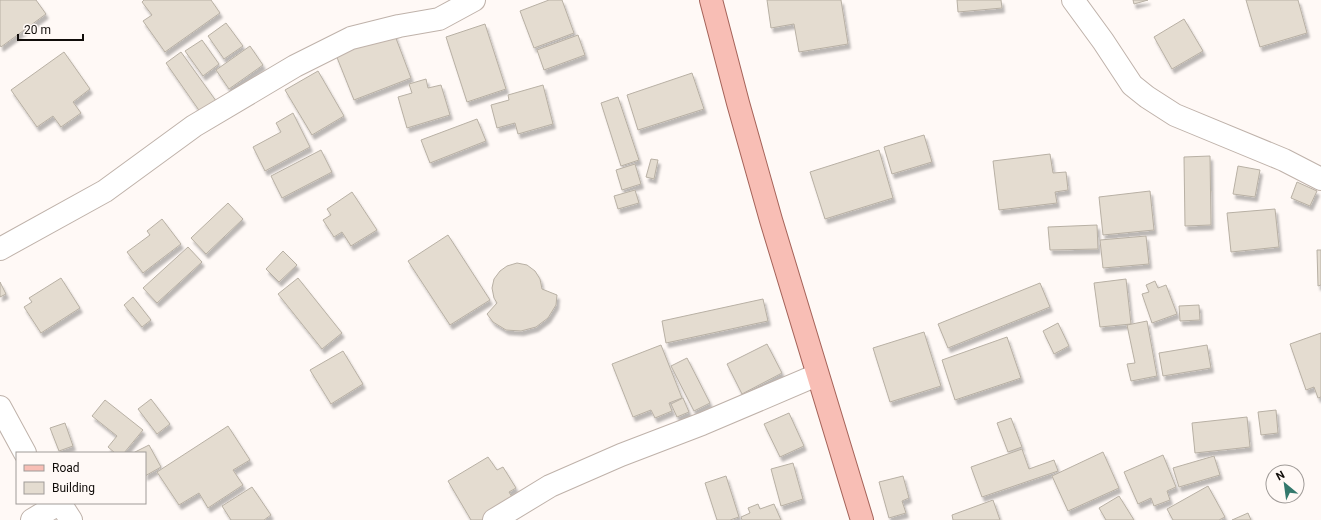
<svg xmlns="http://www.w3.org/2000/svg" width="1321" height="520" viewBox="0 0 1321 520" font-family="Roboto,sans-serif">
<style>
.building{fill:#e4dcd0;stroke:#b8b0a4;filter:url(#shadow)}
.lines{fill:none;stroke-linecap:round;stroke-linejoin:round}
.minor-casing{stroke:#bfb2aa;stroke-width:24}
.primary-casing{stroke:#a56359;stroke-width:24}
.minor{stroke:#fff;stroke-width:22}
.primary{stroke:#f8beb5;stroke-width:22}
</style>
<defs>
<filter id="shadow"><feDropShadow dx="2.5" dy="4.5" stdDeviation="1" flood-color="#0004"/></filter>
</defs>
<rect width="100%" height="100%" fill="#fff9f6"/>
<g class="building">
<path d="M0,0H36L46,14L1,47L0,45Z"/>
<path d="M144,0H211L220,13L165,52L143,21L152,15L142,2Z"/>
<path d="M549,0H562L574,33L534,48L520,11Z"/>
<path d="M767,0H841L848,44L799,52L794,24L771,28Z"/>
<path d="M957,0H1001L1002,8L958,12Z"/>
<path d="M1133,0H1148L1134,4Z"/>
<path d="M1246,0H1298L1307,33L1260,47Z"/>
<path d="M1184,19L1203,51L1172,69L1154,37Z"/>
<path d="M226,23L243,46L224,59L208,36Z"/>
<path d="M485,24L506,89L467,102L446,37Z"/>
<path d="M394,33L411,78L354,100L336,55Z"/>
<path d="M578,35L585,55L544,70L537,50Z"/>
<path d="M202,40L219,64L203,76L185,51Z"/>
<path d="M250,46L263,65L229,89L216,70Z"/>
<path d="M64,52L90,89L73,102L81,113L61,127L53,116L37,127L11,90Z"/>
<path d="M181,52L219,105L203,116L166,63Z"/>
<path d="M318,71L344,116L312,135L285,90Z"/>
<path d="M692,73L704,109L638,130L627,95Z"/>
<path d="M426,79L428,88L441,85L450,115L407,128L398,97L412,93L409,84Z"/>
<path d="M543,85L553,124L518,134L515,123L497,128L491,105L509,100L508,95Z"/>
<path d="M618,97L639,160L621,166L601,103Z"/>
<path d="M293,113L310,147L265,171L253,147L281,132L276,123Z"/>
<path d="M477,119L486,141L430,163L421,140Z"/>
<path d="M924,135L932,162L892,174L884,147Z"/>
<path d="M321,150L332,172L282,198L271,176Z"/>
<path d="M879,150L893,198L825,219L810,172Z"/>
<path d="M1050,154L1053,173L1066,172L1068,190L1055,192L1057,203L999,210L993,161Z"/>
<path d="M1210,156L1211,225L1185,226L1184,157Z"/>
<path d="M651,159L658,160L654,179L646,177Z"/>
<path d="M635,164L641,184L622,190L616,170Z"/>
<path d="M1238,166L1260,170L1255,197L1233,194Z"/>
<path d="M1297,182L1317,191L1310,206L1291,198Z"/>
<path d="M635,190L639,203L618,209L614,196Z"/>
<path d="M1150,191L1154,230L1103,235L1099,197Z"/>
<path d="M352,192L377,230L351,246L342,232L334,237L323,220L331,215L327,209Z"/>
<path d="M228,203L243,219L206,254L191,238Z"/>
<path d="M1275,209L1279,247L1231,252L1227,213Z"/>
<path d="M162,219L181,244L143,273L127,252L150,235L147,231Z"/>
<path d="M1097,225L1098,249L1050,250L1048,227Z"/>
<path d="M448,235L490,300L450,325L408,261Z"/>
<path d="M1146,236L1149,264L1103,268L1100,240Z"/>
<path d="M188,247L202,262L157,303L143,288Z"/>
<path d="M1317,250H1321V285L1318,286Z"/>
<path d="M283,251L297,265L279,282L266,269Z"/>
<path d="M517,263L527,265L535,271L540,279L542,289L557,295L556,305L548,318L536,327L521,331L506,330L493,322L487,314L497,303L494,298L492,288L494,279L500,271L507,266Z"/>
<path d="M61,278L80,308L41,333L24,307L32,302L29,298Z"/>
<path d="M298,278L342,333L322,349L278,294Z"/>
<path d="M1126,279L1131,324L1100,327L1094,283Z"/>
<path d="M1155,281L1158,288L1166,285L1177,314L1152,323L1142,294L1149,292L1146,285Z"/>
<path d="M0,282L6,294L0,297Z"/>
<path d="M1040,283L1050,307L948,348L938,324Z"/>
<path d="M133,297L151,320L142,327L124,305Z"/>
<path d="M763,299L768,321L666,343L662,321Z"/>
<path d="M1199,305L1200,320L1180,321L1179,306Z"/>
<path d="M1147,321L1157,376L1131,381L1127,364L1135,363L1127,325Z"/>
<path d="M1058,323L1069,346L1054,354L1043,331Z"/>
<path d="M924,332L941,386L890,402L873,348Z"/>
<path d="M1321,333V397L1318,398L1314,387L1306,390L1290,344Z"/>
<path d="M1007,337L1021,378L955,400L942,360Z"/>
<path d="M767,344L782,373L742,394L727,364Z"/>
<path d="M661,345L682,398L669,403L672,411L655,418L651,410L633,417L612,364Z"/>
<path d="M1207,345L1211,368L1163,376L1159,353Z"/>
<path d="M343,351L363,384L331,404L310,370Z"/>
<path d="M687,358L710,403L694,411L671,366Z"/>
<path d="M683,398L689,412L677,417L671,404Z"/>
<path d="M151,399L170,424L157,434L138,409Z"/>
<path d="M105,400L143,430L124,453H115L108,447L117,436L92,416Z"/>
<path d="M1276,410L1278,433L1261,435L1258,412Z"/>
<path d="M789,413L804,446L780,457L764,424Z"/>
<path d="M1247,417L1250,447L1195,453L1192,423Z"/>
<path d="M1011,418L1022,447L1008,452L997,423Z"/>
<path d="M65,423L73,446L59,451L50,428Z"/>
<path d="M228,426L250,460L233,470L243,485L208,508L199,493L179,505L157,472Z"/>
<path d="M149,445L161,467L145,476V453H133Z"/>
<path d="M1022,449L1029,469L1054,460L1058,471L982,497L971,467Z"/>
<path d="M1103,452L1119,488L1068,511L1052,476Z"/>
<path d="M1163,455L1176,487L1167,491L1170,500L1154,506L1151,498L1138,504L1124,472Z"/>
<path d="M1214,456L1220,475L1179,487L1173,468Z"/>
<path d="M488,457L497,470L503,467L516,488L509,492L515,502L486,520H471L448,481Z"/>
<path d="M793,463L803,499L781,506L771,469Z"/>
<path d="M726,476L739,517L730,520H717L705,483Z"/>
<path d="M903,476L909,498L902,501L906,513L889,518L879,482Z"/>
<path d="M1208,486L1225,517L1219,520H1173L1167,509Z"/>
<path d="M252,487L271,515L264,520H231L222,506Z"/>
<path d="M1119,496L1134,520H1106L1099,508Z"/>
<path d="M993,500L1000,520H953L952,515Z"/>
<path d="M758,504L760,509L774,504L781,520H742L741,517L750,513L748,508Z"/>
<path d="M1248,513L1251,520H1232Z"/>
</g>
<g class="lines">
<defs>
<g id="minor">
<path d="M1073,0L1103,41L1132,85L1147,97L1175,115L1284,160L1321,179"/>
<path d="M0,249L105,191L194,126L295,66L351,38L399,26L439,19L474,0"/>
<path d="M0,407L25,453"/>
<path d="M32,520L60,503L71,520"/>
<path d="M494,520L550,486L621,455L702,424L817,375"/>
</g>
<path id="primary" d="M711,0L738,103L771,220L862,520"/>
</defs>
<use href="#minor" class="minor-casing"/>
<use href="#primary" class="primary-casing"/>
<use href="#minor" class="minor"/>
<use href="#primary" class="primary"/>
</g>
<rect x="16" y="452" width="130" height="52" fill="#fff9f6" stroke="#a09b98"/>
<rect x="24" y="465" width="20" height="6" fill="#f8beb5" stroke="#a09b98"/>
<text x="52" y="472" font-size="12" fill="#110d0a">Road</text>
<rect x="24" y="482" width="20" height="12" fill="#e4dcd0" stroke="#a09b98"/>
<text x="52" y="492" font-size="12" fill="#110d0a">Building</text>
<g transform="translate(1285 484) rotate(331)"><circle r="19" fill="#fff9f6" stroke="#a09b98"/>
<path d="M0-3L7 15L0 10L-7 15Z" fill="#33786c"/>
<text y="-6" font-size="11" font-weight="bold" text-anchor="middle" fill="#110d0a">N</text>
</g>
<path d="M18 34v6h65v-6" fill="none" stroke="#110d0a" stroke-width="2"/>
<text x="24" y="34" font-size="12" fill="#110d0a" stroke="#fff9f6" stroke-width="3" paint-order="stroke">20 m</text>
</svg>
